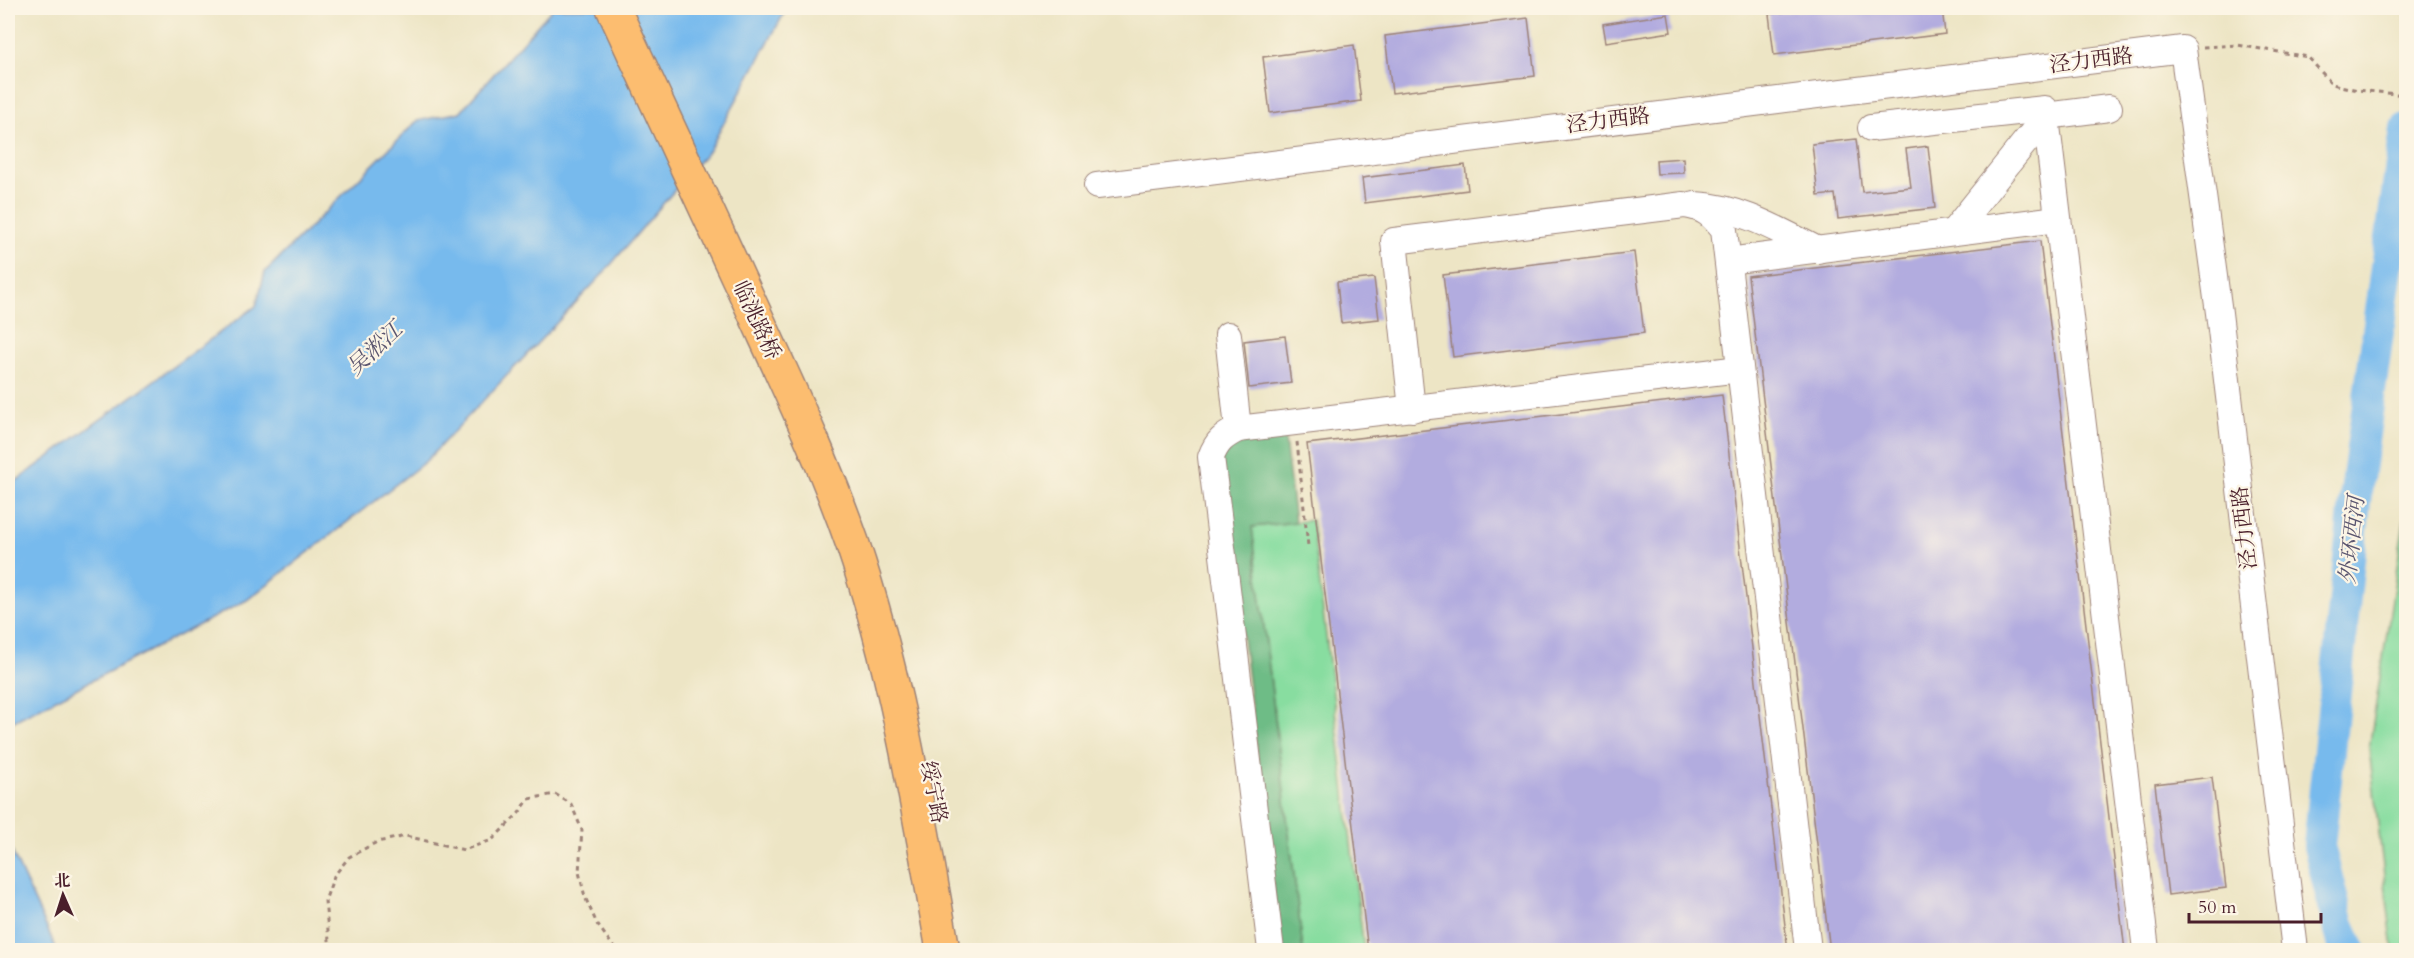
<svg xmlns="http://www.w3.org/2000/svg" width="2414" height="958" viewBox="0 0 2414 958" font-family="Cardo,'Noto Serif SC',serif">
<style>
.green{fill:#88dda0;stroke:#697e66;stroke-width:1.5}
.forest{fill:#6ebc86;stroke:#5c6e58;stroke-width:1.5}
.water{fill:#77baed;stroke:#606c8c;stroke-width:1.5}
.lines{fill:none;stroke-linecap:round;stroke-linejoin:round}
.stream{stroke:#77baed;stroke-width:5}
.river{stroke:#77baed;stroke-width:32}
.building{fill:#b2acdf}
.minor-casing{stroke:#9c8278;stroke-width:28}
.major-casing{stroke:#9c8278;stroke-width:36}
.path{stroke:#9c8278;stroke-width:3;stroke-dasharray:4.5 4.5;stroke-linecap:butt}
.minor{stroke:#fff;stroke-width:26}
.major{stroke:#fcbd6f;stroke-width:33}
.labels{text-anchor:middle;stroke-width:4.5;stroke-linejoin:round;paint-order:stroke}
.street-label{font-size:21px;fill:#4a1f2b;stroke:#fcf5e5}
.water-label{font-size:22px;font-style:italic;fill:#5a556f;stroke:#fcf5e5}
</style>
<rect width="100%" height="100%" fill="#fcf5e5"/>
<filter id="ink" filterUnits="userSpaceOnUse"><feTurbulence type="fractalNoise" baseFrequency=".0167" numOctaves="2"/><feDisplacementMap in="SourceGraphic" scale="12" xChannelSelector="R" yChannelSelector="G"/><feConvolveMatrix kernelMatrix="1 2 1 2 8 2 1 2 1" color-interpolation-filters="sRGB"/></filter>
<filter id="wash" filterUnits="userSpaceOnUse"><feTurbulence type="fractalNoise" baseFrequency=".008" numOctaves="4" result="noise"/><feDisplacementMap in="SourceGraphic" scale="24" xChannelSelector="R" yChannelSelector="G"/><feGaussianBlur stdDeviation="1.35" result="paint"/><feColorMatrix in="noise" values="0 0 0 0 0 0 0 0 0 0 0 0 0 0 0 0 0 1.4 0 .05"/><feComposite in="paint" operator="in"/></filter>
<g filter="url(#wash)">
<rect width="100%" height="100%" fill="#ede5c5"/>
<g class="green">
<path d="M2406,508V950H2393L2369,749Z"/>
<path d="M1312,520L1364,950H1303L1252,527Z"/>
</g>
<path class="forest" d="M1284,432L1295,522L1252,527L1303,950H1281L1221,459L1236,439Z"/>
<g class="water">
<path d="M553,8H787L709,150L602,275L426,461L247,600L8,724V487L256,306L265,272L417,121L460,112Z"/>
<path d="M8,843L57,950H8Z"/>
</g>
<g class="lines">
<path class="stream" d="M2319,846L2365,950"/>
<path class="river" d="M2345,950L2319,846L2356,492L2406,129"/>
</g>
<g id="blocks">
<g class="building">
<path d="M1824,8H1942L1945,34L1774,55L1769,14Z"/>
<path d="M1668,14L1671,32L1606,42L1603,24Z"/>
<path d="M1528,18L1535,76L1392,93L1385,36Z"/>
<path d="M1354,45L1361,101L1270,113L1263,57Z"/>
<path d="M1856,139L1862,192L1911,187L1906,149L1928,146L1935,208L1838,219L1835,194L1818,196L1812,144Z"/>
<path d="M1683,158L1684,173L1657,174L1656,160Z"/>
<path d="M1465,165L1468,190L1365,203L1362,178Z"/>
<path d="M2040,241L2125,951H1830L1748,276Z"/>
<path d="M1634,252L1644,333L1453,357L1443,275Z"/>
<path d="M1374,278L1379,319L1341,323L1337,282Z"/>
<path d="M1285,336L1291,383L1249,388L1244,341Z"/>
<path d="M1722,395L1788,951H1368L1307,444Z"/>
<path d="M2212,777L2226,888L2168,895L2155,784Z"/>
</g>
</g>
</g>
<g filter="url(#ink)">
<use href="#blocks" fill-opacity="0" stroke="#9c8278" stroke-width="1.5"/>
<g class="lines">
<defs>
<g id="minor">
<path d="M1871,128L2045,109L2146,950"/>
<path d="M1097,186L2183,49L2219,313L2295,950"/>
<path d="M1695,205C1740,207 1778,230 1818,250"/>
<path d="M1953,232L2046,116L2109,108"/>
<path d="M1728,261L2057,219"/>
<path d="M1228,335L1238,429"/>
<path d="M1412,409L1394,241L1684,205C1705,208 1711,214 1724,230L1808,950"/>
<path d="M1271,950L1211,457C1217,441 1224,436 1238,429L1740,369"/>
</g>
<path id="major" d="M613,8C658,105 703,203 749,301C785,380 823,459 852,542C897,674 919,813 943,950"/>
</defs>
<use href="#minor" class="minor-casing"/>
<use href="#major" class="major-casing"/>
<g class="path">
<path d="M2203,47L2238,45L2308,57L2332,84L2358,90L2406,95"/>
<path d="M1297,442L1308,546"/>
<path d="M330,950L325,901L334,876L349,857L377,842L406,836L464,850L492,840L519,813L529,799L555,794L571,804L582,830L579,872L585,897L597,924L616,950"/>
</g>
<use href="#minor" class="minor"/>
<use href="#major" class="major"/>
</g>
</g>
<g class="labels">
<g class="street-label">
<text transform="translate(2091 60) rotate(-7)" y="7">泾力西路</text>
<text transform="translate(1608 120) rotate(-7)" y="7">泾力西路</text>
<text transform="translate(757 320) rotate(65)" y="7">临洮路桥</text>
<text transform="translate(2244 528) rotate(-97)" y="7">泾力西路</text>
<text transform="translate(934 792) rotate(79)" y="7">绥宁路</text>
</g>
<g class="water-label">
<text transform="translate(374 348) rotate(-43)" y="8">吴淞江</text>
<text transform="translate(2351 540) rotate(-84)" y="8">外环西河</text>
</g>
</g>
<rect width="2414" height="958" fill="none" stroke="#fcf5e5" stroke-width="30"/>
<g transform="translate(63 895) rotate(357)" stroke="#fcf5e5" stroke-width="4.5" paint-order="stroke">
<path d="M0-4.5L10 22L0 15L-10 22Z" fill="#4a1f2b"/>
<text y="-9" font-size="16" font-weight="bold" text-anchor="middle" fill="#4a1f2b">北</text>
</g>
<path d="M2189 913v9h132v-9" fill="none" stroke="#4a1f2b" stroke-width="3"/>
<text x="2198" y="913" font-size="18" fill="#4a1f2b" stroke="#fcf5e5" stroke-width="4.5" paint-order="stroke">50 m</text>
</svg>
